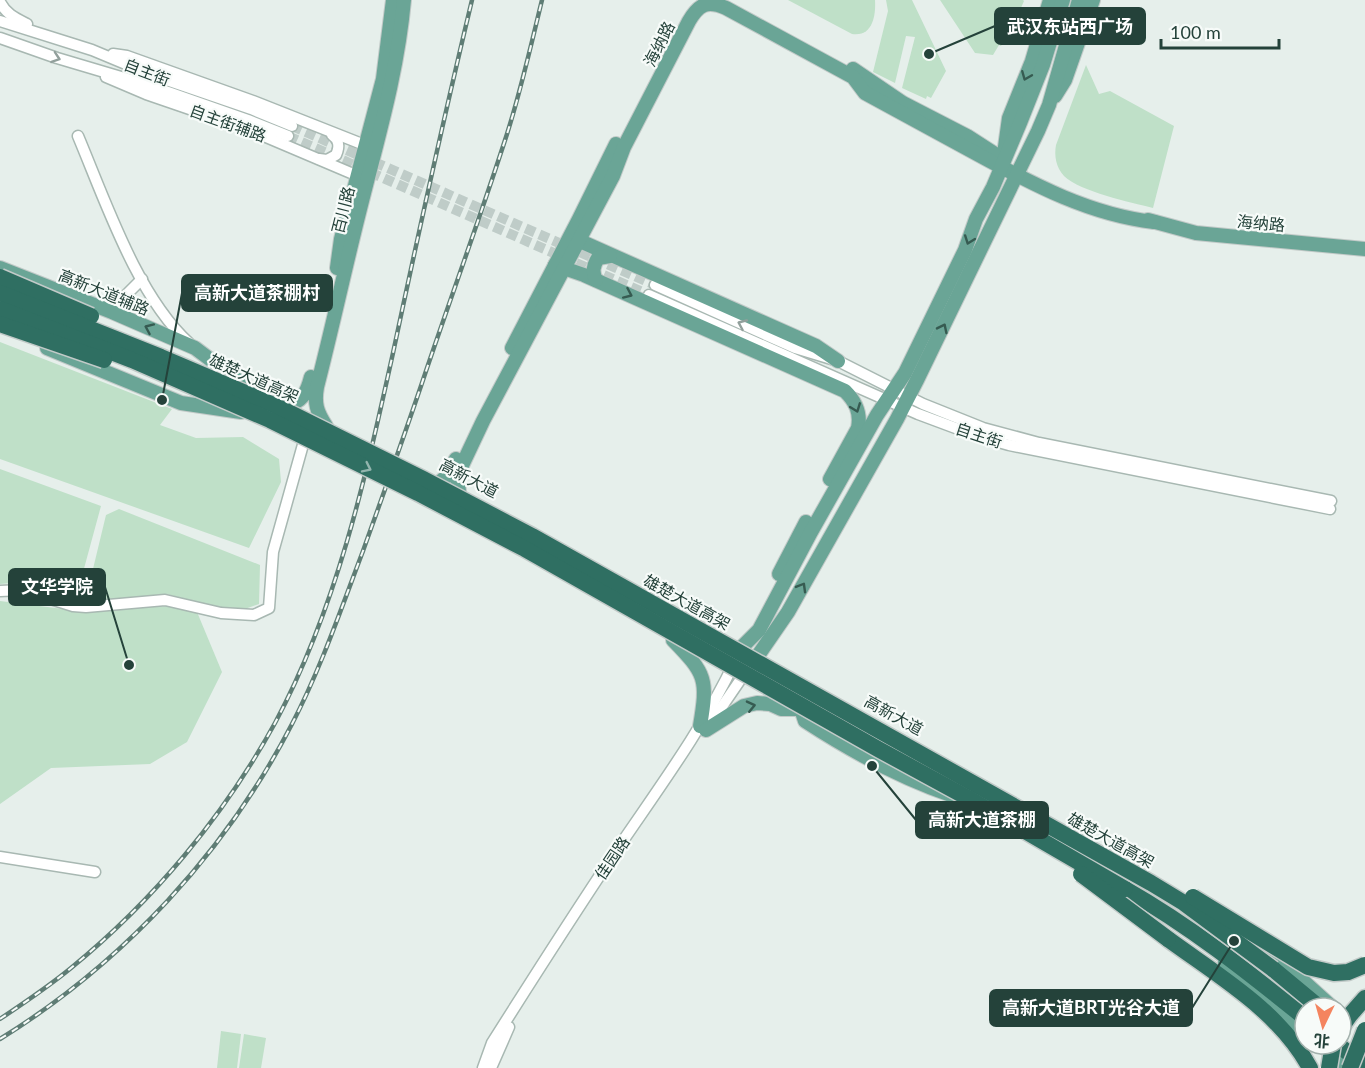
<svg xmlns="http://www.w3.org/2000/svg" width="1365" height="1068" viewBox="0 0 1365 1068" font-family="Lato,'Noto Sans SC',sans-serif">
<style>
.green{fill:#bfe0c8}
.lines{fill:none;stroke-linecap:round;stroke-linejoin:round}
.minor-tunnel{stroke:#bfccc8;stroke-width:10;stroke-dasharray:10 5;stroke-linecap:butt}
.minor-casing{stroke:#a8b8b2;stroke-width:13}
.major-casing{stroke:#c2cac8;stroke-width:16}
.highway-casing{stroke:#c2cac8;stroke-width:19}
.minor{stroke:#fff;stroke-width:10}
.major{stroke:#6aa596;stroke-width:14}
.highway{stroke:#2f6f62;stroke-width:16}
.rail-casing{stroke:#5f7d75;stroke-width:4.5}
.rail{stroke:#f7fbf9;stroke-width:2;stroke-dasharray:7;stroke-linecap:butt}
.highway-bridge-casing{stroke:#c2cac8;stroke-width:19;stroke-linecap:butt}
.highway-bridge{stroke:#2f6f62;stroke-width:16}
.oneway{stroke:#92a09c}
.oneway2{stroke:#365b51}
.oneway3{stroke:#93b5ae}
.labels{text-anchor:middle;stroke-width:4.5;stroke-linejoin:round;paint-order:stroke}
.street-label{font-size:16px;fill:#24423a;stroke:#f7fbf9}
.leader{fill:none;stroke:#24423a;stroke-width:2}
.callout-dot{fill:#24423a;stroke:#f7fbf9;stroke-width:2}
.callout{fill:#24423a;stroke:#24423a;stroke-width:2}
.callout-label{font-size:18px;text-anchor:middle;font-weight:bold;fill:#fff}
</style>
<rect width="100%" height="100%" fill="#e6efeb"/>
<g class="green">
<path d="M788,0H875C876,17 872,37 852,34Z"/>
<path d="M886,0H912L946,71L931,98L927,96L926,99L902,88L915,37L906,36L895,83L873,72L888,11Z"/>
<path d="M940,0H1023L1024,1L1009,35L1007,34L1001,46L999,45L993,55L975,53Z"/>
<path d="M1086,65L1099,94L1110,91L1174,126L1153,208C1130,202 1081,192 1064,176C1056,167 1054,156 1056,145Z"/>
<path d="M0,342L172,409L160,425L196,438L243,437L279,459L281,482L249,548L0,459Z"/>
<path d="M0,469L101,506L76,598L23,582L0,584Z"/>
<path d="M119,509L260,565L259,604L242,610L224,609L167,594L85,602L106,515Z"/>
<path d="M0,601L79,611L169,606L197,612L222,672L187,742L150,764L51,768L0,804Z"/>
<path d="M221,1031L241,1034L237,1068H217Z"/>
<path d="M244,1034L266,1038L261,1068H239Z"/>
</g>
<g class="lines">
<g class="minor-tunnel">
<path d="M292,126L655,285"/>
<path d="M288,136L649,295"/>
</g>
<defs>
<g id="minor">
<path d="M0,2C6,14 15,18 27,24"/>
<path d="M0,21L92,50L152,75L251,109L292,126"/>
<path d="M0,38L57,58L148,85L248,120L288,136"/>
<path d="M113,54L127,56L253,101L372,148"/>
<path d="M106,77L146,94L245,128L365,179"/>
<path d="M78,136C105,200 137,296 189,343"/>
<path d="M319,159L327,160L336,155C340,146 339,140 332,135"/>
<path d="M655,285L795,348L838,361L923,404L983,428L1039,443L1331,501"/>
<path d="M649,295L918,414L977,436L1009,445L1330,509"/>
<path d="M107,310L122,299L142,279"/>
<path d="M0,591L22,590L73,606L86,607L165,600L221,613L254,615L269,608L273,552L304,441"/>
<path d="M708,727L747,670"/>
<path d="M0,857L95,872"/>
<path d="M483,1068L492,1043C533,978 574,914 616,851C658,789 703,729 735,661"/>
<path d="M491,1068L509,1027"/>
</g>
<g id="major">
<path d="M853,69L903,103L967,136L998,156"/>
<path d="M1055,96L1065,80L1093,0"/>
<path d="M1005,147L1009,118L1032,61L1050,0"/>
<path d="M1148,220L1196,233L1365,249"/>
<path d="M571,237L816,346L838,361"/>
<path d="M555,265L584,275L845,391C856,402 861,413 858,428L830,479"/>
<path d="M0,268L112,312L195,348L252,391"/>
<path d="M337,268L341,239L383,79L393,0"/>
<path d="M596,280C592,272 593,266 598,258L610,256"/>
<path d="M47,348L181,403L241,412"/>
<path d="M512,348L579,219L616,144"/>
<path d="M284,406C302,403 307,393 311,377"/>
<path d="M326,426C317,412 314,404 317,387C333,325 346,263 362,201C379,134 398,69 404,0"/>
<path d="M440,482L446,477L456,459"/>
<path d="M459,491L457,476L483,421L613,176L624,147L689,21C699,4 707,0 726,8L853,77L865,93C903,114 941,134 979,155C1034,185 1091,215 1154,222"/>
<path d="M779,574L806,522"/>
<path d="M673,640C706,674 708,679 700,726"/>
<path d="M741,648L759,630L811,532L877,415L905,373L965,250L976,219L993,187L1020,123L1043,65L1063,0"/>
<path d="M757,657L788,612L897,419L917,380L1038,131L1049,105L1079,0"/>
<path d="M706,730L744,706L757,703L770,704L781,709H801L805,721C851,751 898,777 951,795"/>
<path d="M1241,935L1281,961L1333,1008"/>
<path d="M1225,963L1305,1032"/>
<path d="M1320,1044L1350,1068"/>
</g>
<g id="highway">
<path d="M1125,889C1190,926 1247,971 1305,1018"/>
<path d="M1168,939C1220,977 1279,1011 1310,1068"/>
<path d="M1273,969L1320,1008"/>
<path d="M1350,1015L1365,998"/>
<path d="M1337,1044L1365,1066"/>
</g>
</defs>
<use href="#minor" class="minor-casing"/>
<use href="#major" class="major-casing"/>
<use href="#highway" class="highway-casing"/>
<use href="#minor" class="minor"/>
<use href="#major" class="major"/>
<use href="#highway" class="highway"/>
<defs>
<g id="rail">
<path d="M0,1019C24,1003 48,987 71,968C153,901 224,816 275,723C337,607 365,480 393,353C418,235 444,117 472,0"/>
<path d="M0,1039C123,963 226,852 292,724C321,668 341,609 363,551C384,492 405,434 425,374C452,294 481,215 507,134C521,90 531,45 542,0"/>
</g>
</defs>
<use href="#rail" class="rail-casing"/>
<use href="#rail" class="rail"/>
<defs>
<g id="highway-bridge">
<path d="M0,277L91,316"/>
<path d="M0,293L161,357L276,406L423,479L532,536L1151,883L1184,903L1273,969"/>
<path d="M0,309L132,360L270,420L418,493L525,549L878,749L968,798L1125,889"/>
<path d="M0,324L104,360"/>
<path d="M1081,874L1168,939"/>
<path d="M1193,897L1308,967L1334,973L1348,972L1365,965"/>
<path d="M1341,1028L1350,1015"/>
<path d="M1329,1068L1333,1044"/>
<path d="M1350,1068L1365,1030"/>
</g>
</defs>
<use href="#highway-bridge" class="highway-bridge-casing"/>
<use href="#highway-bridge" class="highway-bridge"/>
</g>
<defs><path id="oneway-chevron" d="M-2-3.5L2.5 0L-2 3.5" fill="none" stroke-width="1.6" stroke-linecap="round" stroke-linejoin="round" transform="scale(1.5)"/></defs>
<g class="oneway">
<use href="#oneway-chevron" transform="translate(56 58) rotate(19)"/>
<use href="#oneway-chevron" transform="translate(742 324) rotate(-156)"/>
</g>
<g class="oneway2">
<use href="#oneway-chevron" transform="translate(1026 76) rotate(112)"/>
<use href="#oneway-chevron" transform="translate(969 240) rotate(110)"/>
<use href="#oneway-chevron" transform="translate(628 294) rotate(24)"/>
<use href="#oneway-chevron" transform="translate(149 328) rotate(-156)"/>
<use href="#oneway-chevron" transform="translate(943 328) rotate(-64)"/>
<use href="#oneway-chevron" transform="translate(856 408) rotate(69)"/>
<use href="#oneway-chevron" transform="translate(802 587) rotate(-60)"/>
<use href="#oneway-chevron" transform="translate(751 706) rotate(-13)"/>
</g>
<use class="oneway3" href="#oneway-chevron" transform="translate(367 468) rotate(26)"/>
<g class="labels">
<g class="street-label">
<text transform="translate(659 44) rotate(-63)" y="6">海纳路</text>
<text transform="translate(147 72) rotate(21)" y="6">自主街</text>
<text transform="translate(228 123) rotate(20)" y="6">自主街辅路</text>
<text transform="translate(343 210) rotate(-76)" y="6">百川路</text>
<text transform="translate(1261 223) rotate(5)" y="6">海纳路</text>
<text transform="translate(104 292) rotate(22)" y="6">高新大道辅路</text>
<text transform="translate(254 378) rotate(24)" y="6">雄楚大道高架</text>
<text transform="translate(979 435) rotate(18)" y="6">自主街</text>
<text transform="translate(469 478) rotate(28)" y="6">高新大道</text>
<text transform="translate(687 602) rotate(29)" y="6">雄楚大道高架</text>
<text transform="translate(894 715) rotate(29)" y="6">高新大道</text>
<text transform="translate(1111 840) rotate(29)" y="6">雄楚大道高架</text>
<text transform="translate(612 858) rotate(-56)" y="6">佳园路</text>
</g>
</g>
<path class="leader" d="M929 54L995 26M162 400L182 293M129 665L105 587M872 766L916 820M1234 941L1192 1008"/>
<g class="callout-dot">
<circle cx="929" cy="54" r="6"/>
<circle cx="162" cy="400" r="6"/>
<circle cx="129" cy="665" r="6"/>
<circle cx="872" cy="766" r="6"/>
<circle cx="1234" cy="941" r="6"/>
</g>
<g class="callout">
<rect x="995" y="8" width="150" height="36" rx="6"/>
<rect x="182" y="275" width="150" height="36" rx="6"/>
<rect x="9" y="569" width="96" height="36" rx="6"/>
<rect x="916" y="802" width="132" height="36" rx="6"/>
<rect x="990" y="990" width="202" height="36" rx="6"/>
</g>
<g class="callout-label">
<text x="1070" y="33">武汉东站西广场</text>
<text x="257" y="299">高新大道茶棚村</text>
<text x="57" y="593">文华学院</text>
<text x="982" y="826">高新大道茶棚</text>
<text x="1091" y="1014">高新大道BRT光谷大道</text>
</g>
<g transform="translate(1323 1026) rotate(185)"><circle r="28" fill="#f7fbf9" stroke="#a3b1ad" stroke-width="1.5"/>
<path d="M0-4.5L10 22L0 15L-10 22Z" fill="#f4845f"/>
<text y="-9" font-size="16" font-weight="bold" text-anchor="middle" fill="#24423a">北</text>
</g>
<path d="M1161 39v9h118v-9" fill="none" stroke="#24423a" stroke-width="3"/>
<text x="1170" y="39" font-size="18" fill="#24423a" stroke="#f7fbf9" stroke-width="4.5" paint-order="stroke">100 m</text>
</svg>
